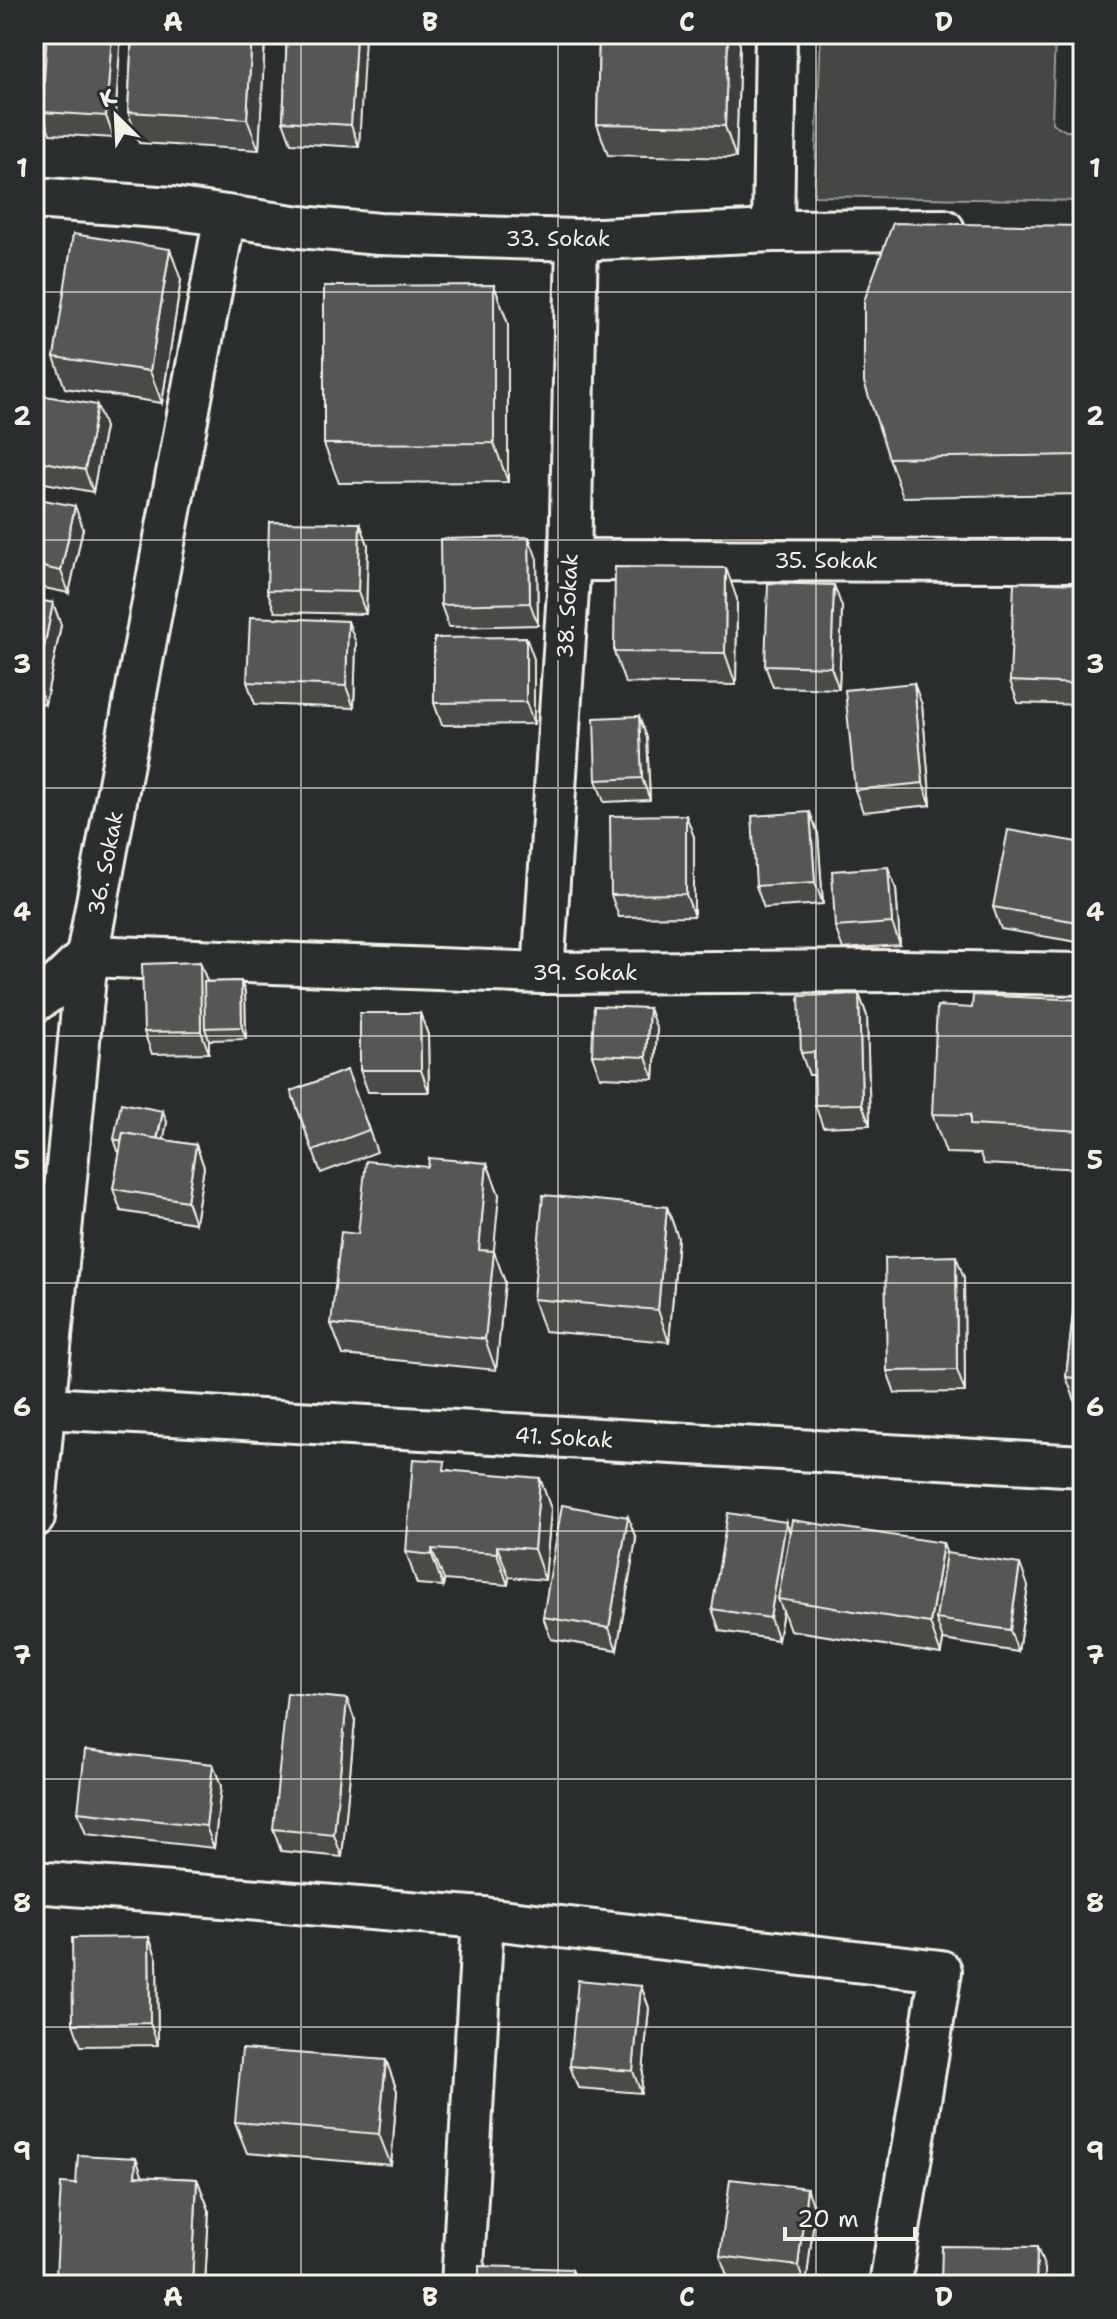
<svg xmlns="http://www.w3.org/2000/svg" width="1117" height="2319" viewBox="0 0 1117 2319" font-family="'Shantell Sans',sans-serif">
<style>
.green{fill:#444645;stroke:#9c9c96;stroke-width:2}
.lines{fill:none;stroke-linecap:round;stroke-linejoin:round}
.minor-casing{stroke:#f4f1e8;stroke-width:46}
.minor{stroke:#2a2d2e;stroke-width:40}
.wall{fill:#494b4a;stroke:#f4f1e8;stroke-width:2}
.shaded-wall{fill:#3c3d3c;stroke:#f4f1e8;stroke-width:2}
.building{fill:#555756;stroke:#f4f1e8;stroke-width:2}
.grid{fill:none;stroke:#f4f1e8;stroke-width:2;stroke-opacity:0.55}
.labels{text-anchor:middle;stroke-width:8;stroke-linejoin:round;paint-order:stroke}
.street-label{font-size:22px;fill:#f4f1e8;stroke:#2a2d2e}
.neatline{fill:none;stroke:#f4f1e8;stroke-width:3}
.grid-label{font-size:26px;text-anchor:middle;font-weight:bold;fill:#f4f1e8}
</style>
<rect width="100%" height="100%" fill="#2a2d2e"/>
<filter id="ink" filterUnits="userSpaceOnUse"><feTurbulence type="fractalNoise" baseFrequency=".0125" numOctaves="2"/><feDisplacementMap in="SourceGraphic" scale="16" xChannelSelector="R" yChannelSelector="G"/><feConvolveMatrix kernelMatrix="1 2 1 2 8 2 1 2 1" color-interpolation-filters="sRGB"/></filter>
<g filter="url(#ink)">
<path class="green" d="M821,34H1055L1052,123L1066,131L1083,132V201L814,196Z"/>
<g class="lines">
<defs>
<g id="minor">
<path d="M34,198L172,208L300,227L379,234L577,240L773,231L944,230"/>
<path d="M773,231L776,34"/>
<path d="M570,560L1083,561"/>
<path d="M543,973L570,560L577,240"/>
<path d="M34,1002L53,989L87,956L543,973L900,971L1083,974"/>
<path d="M46,1408L1083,1466"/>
<path d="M34,1517L87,956L225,216"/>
<path d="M34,1882L483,1918L941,1971L890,2285"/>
<path d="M462,2285L483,1918"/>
</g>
</defs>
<use href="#minor" class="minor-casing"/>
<use href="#minor" class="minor"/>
</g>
<g class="wall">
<path d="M47,34H116L120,47L114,138L50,134L42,112Z"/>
<path d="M132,34H263L265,39L259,150L139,143L128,112Z"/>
<path d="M287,34H364L359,147L291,143L283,121Z"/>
<path d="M599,34H736L740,45L736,158L608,155L597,124Z"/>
<path d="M1083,226V494L903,497L889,458Z"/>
<path d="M181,280L162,403L65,388L54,357Z"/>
<path d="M494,285L508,324V482L339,483L324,444Z"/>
<path d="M34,394L105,427L93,492L34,481Z"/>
<path d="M34,498L83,528L69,593L34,586Z"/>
<path d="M360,523L368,545L366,614L275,612L267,590Z"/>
<path d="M537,559L538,625L449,627L441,605Z"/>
<path d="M1083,584V705L1018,703L1010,681Z"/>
<path d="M34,599L53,603L61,625L45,704L34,702Z"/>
<path d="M737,599L736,685L625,683L614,652Z"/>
<path d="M842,607L839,689L773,687L765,665Z"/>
<path d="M356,643L354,708L255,704L247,682Z"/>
<path d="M534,659V724L442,725L434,703Z"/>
<path d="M922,705L931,805L863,812L855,790Z"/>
<path d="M639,716L647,738L650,800L604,802L596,780Z"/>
<path d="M818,834L823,904L764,908L756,886Z"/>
<path d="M694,837V916L619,917L611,895Z"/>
<path d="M1083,843V943L1001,929L993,907Z"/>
<path d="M896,889L900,945L843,949L835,927Z"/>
<path d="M200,962L207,982L241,981L245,993L246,1039L209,1040V1053L152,1054L144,1032Z"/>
<path d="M859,994L867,1016L870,1125L823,1127L815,1105L814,1075H809L801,1053Z"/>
<path d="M1083,1000V1169L984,1164L980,1154L946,1153L932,1114L972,1008Z"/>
<path d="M420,1013L428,1035L429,1092H368L360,1070Z"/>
<path d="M657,1030L654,1079L600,1077L592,1055Z"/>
<path d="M347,1070L377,1152L321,1173L291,1091Z"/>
<path d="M167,1122L163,1140L196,1145L204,1167L195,1223L121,1211L113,1189L120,1151H118L114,1139Z"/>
<path d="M487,1163L499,1195L493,1251L505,1282L496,1370L343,1355L331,1324L358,1234L428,1167Z"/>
<path d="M667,1207L678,1238L669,1342L544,1331L533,1299Z"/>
<path d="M1083,1223V1409L1078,1408L1066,1377Z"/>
<path d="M964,1278L965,1392L895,1393L887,1371Z"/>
<path d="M449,1470L551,1509L545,1580L509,1577L508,1585L444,1580L443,1586L417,1584L406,1552Z"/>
<path d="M628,1517L636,1539L617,1650L551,1639L543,1617Z"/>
<path d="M786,1522L789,1532L943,1543L946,1553L1028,1586L1018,1652L943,1640L941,1654L790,1630L783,1611L778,1640L720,1631L712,1609Z"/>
<path d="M355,1721L342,1857L281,1851L273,1829Z"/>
<path d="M213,1764L221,1786L214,1848L86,1834L78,1812Z"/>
<path d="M149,1937L157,1959L158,2045L81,2046L73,2024Z"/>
<path d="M641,1986L649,2008L641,2093L578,2088L570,2066Z"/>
<path d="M386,2060L397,2091L391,2165L247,2153L235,2122Z"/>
<path d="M143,2177L197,2179L209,2210L205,2285H60L56,2276L76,2184Z"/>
<path d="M815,2210L806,2285H784L728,2278L720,2256Z"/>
</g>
<g class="shaded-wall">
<path d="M112,34H116L120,47L114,138L106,116Z"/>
<path d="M252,34H263L265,39L259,150L247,119Z"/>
<path d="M356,34H364L365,36L359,147L351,125Z"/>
<path d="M728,34H736L740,45L736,158L725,126Z"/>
<path d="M34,53L37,61L34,84Z"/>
<path d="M170,249L181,280L162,403L150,371Z"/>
<path d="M494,285L508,324V482L494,443Z"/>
<path d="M97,405L105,427L93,492L85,470Z"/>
<path d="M75,506L83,528L69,593L61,571Z"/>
<path d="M360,523L368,545L366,614L358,592Z"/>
<path d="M529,537L537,559L538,625L530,603Z"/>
<path d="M726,568L737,599L736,685L725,653Z"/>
<path d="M834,585L842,607L839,689L831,667Z"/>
<path d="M53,603L61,625L45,704L37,682Z"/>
<path d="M348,621L356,643L354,708L346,686Z"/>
<path d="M526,637L534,659V724L526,702Z"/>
<path d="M914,683L922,705L931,805L923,783Z"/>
<path d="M639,716L647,738L650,800L642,778Z"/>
<path d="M810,812L818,834L823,904L815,882Z"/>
<path d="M686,815L694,837V916L686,894Z"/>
<path d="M888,867L896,889L900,945L892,923Z"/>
<path d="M200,962L208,984L205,1028L209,1040V1053L201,1031Z"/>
<path d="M241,981L245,993L246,1039L242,1027Z"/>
<path d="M859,994L867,1016L870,1125L862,1104Z"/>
<path d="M649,1008L657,1030L654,1079L646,1057Z"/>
<path d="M420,1013L428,1035L429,1092L421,1070Z"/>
<path d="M163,1111L167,1122L160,1158L156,1147Z"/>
<path d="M196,1145L204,1167L195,1223L187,1201Z"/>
<path d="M487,1163L499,1195L491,1281L479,1250Z"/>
<path d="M667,1207L678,1238L669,1342L658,1310Z"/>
<path d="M494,1251L505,1282L496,1370L485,1339Z"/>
<path d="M956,1256L964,1278L965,1392L957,1370Z"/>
<path d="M540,1478L551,1509L545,1580L534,1549Z"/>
<path d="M628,1517L636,1539L617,1650L609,1628Z"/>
<path d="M786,1522L794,1544L778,1599L783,1611L778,1640L770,1618Z"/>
<path d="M943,1543L954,1575L936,1619L943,1640L941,1654L930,1623Z"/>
<path d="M497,1546L509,1577L508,1585L497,1553Z"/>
<path d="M432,1549L444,1580L443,1586L432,1555Z"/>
<path d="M1020,1564L1028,1586L1018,1652L1010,1630Z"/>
<path d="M347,1699L355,1721L342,1857L334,1835Z"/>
<path d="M213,1764L221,1786L214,1848L206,1826Z"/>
<path d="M149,1937L157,1959L158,2045L150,2023Z"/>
<path d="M641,1986L649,2008L641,2093L633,2071Z"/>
<path d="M386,2060L397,2091L391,2165L379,2134Z"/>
<path d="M136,2158L147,2189L135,2176Z"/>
<path d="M197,2179L209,2210L205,2285H192Z"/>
<path d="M807,2188L815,2210L806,2285H805L798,2266Z"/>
<path d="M1037,2247L1045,2269V2285H1036Z"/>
<path d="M572,2269L578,2285H572Z"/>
</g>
<g class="building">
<path d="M47,34H112L106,116L42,112Z"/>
<path d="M132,34H252L247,119L128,112Z"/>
<path d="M287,34H356L351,125L283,121Z"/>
<path d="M599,34H728L725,126L597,124Z"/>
<path d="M893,223L1083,226V455L889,458L864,382V301Z"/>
<path d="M73,234L170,249L150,371L54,357Z"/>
<path d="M494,285V443L324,444V286Z"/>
<path d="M34,394L97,405L85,470L34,460Z"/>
<path d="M34,498L75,506L61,571L34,565Z"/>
<path d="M269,522L360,523L358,592L267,590Z"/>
<path d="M529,537L530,603L441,605L440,539Z"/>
<path d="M615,567L726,568L725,653L614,652Z"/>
<path d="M1014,582L1083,584V643L1081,684L1010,681Z"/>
<path d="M768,583L834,585L831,667L765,665Z"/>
<path d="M34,599L53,603L37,682H34Z"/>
<path d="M250,617L348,621L346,686L247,682Z"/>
<path d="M526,637V702L434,703V638Z"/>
<path d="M914,683L923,783L855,790L845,690Z"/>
<path d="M639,716L642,778L596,780L594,718Z"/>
<path d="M810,812L815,882L756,886L752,816Z"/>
<path d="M686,815V894L611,895L610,816Z"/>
<path d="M1008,830L1083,843V923L993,907Z"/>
<path d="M888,867L892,923L835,927L832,871Z"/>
<path d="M200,962L201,1031L144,1032L142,964Z"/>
<path d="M241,981L242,1027L205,1028L204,982Z"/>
<path d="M859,994L862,1104L815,1105L814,1052L801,1053L799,996Z"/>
<path d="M973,995L1083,1000V1131L970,1125V1115L932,1114L937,1006L972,1008Z"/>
<path d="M594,1006L649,1008L646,1057L592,1055Z"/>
<path d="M360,1013H420L421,1070H360Z"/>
<path d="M347,1070L369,1130L313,1151L291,1091Z"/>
<path d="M121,1103L163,1111L157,1139L123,1133L121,1141L114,1139Z"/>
<path d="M123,1133L196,1145L187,1201L113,1189Z"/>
<path d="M429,1158L487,1163L479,1250L494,1251L485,1339L331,1324L341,1232L358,1234L366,1161L428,1167Z"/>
<path d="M543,1195L667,1207L658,1310L533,1299Z"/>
<path d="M1083,1223V1379L1066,1377Z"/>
<path d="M956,1256L957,1370L887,1371L885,1258Z"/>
<path d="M413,1459L445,1461L444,1470L540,1478L534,1549L497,1546V1553L432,1549V1555L406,1552Z"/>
<path d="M562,1505L628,1517L609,1628L543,1617Z"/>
<path d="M728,1513L786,1522L770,1618L712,1609Z"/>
<path d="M792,1520L943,1543L930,1623L778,1599Z"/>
<path d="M946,1553L1020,1564L1010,1630L936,1619Z"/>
<path d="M287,1693L347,1699L334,1835L273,1829Z"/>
<path d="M85,1750L213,1764L206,1826L78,1812Z"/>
<path d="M149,1937L150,2023L73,2024L72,1938Z"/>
<path d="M578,1980L641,1986L633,2071L570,2066Z"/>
<path d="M242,2049L386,2060L379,2134L235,2122Z"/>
<path d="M78,2155L136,2158L135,2176L197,2179L192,2285H71V2276H56L61,2183L76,2184Z"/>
<path d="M730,2179L807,2188L798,2266L720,2256Z"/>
<path d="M942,2246L1037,2247L1036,2285H941Z"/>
<path d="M479,2266L572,2269V2285H479Z"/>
<path d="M721,2282L743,2285H720Z"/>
</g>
</g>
<path class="grid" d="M301,34V2285M558,34V2285M816,34V2285M34,292H1083M34,540H1083M34,788H1083M34,1036H1083M34,1283H1083M34,1531H1083M34,1779H1083M34,2027H1083"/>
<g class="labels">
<g class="street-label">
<text x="558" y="246">33. Sokak</text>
<text x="826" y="568">35. Sokak</text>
<text transform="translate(567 606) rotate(-87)" y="8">38. Sokak</text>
<text transform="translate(105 863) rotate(-79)" y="8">36. Sokak</text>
<text x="585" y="980">39. Sokak</text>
<text transform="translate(564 1437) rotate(3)" y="8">41. Sokak</text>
</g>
</g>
<rect width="1117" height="2319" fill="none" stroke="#2a2d2e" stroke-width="88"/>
<g transform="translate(116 116) rotate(336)" stroke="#2a2d2e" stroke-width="6" paint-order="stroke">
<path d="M0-6L14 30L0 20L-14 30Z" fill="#f4f1e8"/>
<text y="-12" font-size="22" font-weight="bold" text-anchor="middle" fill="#f4f1e8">K</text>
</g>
<path d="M785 2227v12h130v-12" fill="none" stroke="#f4f1e8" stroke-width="4"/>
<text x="797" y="2227" font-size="24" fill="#f4f1e8" stroke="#2a2d2e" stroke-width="6" paint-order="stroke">20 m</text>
<rect x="44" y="44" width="1029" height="2231" class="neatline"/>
<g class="grid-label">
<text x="173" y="31">A</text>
<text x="430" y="31">B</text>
<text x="687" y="31">C</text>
<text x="944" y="31">D</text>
<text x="22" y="177">1</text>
<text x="1095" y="177">1</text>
<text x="22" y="425">2</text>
<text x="1095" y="425">2</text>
<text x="22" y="673">3</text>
<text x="1095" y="673">3</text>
<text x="22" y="921">4</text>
<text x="1095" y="921">4</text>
<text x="22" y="1169">5</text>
<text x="1095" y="1169">5</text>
<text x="22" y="1416">6</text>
<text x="1095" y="1416">6</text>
<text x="22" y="1664">7</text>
<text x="1095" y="1664">7</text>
<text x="22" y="1912">8</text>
<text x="1095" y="1912">8</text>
<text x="22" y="2160">9</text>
<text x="1095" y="2160">9</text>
<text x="173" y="2306">A</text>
<text x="430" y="2306">B</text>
<text x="687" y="2306">C</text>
<text x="944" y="2306">D</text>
</g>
</svg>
